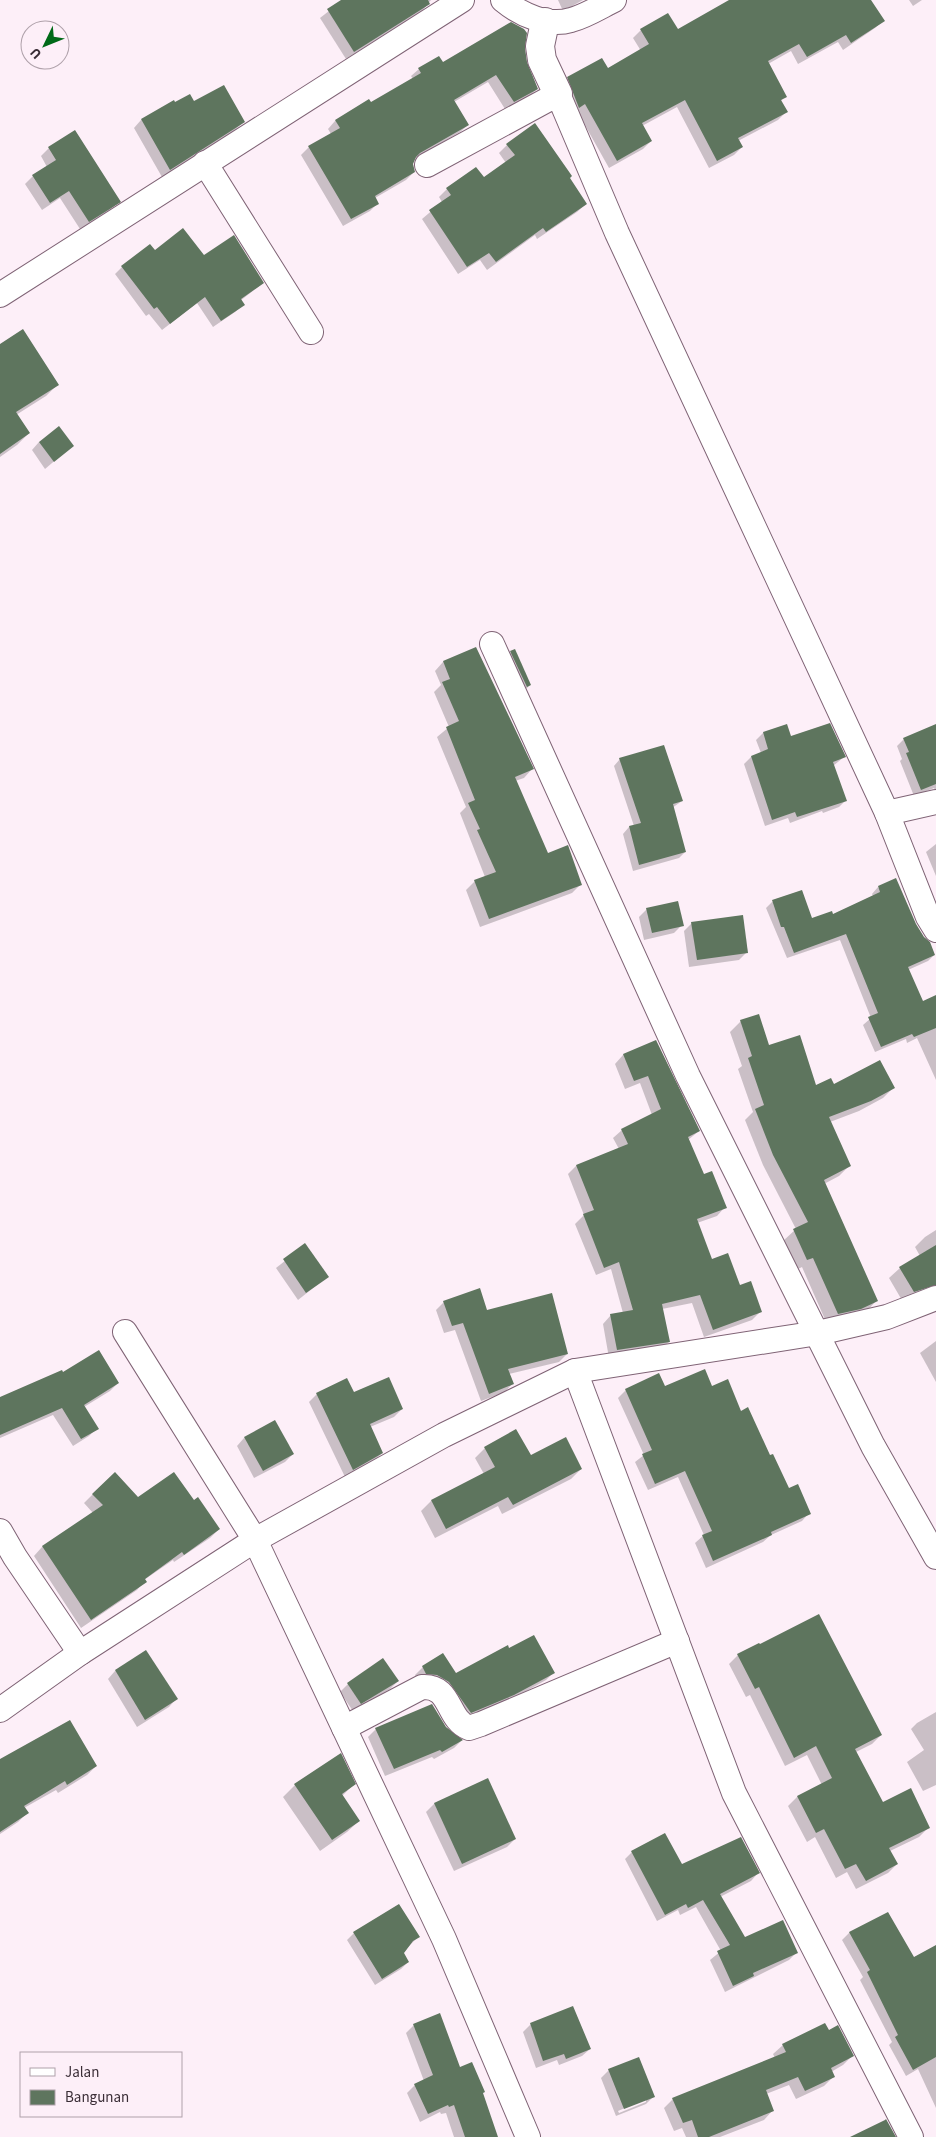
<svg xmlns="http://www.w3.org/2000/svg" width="936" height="2137" viewBox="0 0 936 2137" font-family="'Source Sans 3',sans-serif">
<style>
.shadow{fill:#0003;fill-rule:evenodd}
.building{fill:#5e755e}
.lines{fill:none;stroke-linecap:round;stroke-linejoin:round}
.minor-casing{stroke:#7f6375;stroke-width:26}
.tertiary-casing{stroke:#7f6375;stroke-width:30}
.minor{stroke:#fff;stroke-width:24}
.tertiary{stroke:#fff;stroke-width:28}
</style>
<rect width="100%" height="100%" fill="#fdeff8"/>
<g class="shadow">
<path d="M343,0H431L421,12L346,59L320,18Z"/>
<path d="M558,0H583L563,11Z"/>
<path d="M730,0H870L883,21L875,28L843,50L838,42L798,64L791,51L768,64L785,96L780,102L786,112L778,120L738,141L742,147L734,155L709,168L677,107L642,126L651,141L643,149L609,168L577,111L560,86L568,78L607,69L641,51L633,38L641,30L677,31Z"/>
<path d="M909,0H922L913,6Z"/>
<path d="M523,48L525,63L537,89L529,97L505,109L488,82L454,102L468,125L460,132L414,159L412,164L414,172L406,180L375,198L378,203L370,211L343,226L301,155L309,147L331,134L328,129L335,121L371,104L413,79L411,76L419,69Z"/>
<path d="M173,102L174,104L194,102L243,122L235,130L162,177L134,128L141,120Z"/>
<path d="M75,131L119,201L111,209L80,229L60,198L42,210L25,184L33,176L47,167L41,156L49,148Z"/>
<path d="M507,145L568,178L586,204L577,212L537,239L535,235L487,270L480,260L458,274L422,219L442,202L439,197L447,189L476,169L483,179L506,163L499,153Z"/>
<path d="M154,252L204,257L263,283L240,301L243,305L235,312L213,327L197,303L162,330L149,314L146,316L115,274L122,267Z"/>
<path d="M0,345L58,384L46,396L16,415L29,433L17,445L0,457Z"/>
<path d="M39,442L72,446L45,469L32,450Z"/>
<path d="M476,648L532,769L524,778L515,781L547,854L581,884L572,893L480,927L466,890L475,881L485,877L460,813L466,807L437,737L449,727L434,692L441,685L435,671L443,662Z"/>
<path d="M511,652L530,685L522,693L503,660Z"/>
<path d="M786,725L790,738L844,757L833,766L846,800L839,807L823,813L822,811L790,823L788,818L765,826L744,764L751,757L761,753L756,740L763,733Z"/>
<path d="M936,726V792L934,788L914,796L900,761L902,759L897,746L904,739Z"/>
<path d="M620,759L682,801L672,808L685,852L679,858L633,871L623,834L629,827L634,826L614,766Z"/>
<path d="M936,844V876L926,852Z"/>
<path d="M878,887L915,925L934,955L928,961L908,970L922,1002L936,997V1080L917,1038L907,1043L906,1039L875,1052L863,1025L871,1018L840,940L787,958L766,908L772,902L802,891L811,920L832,915L873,896L872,894Z"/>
<path d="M647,909L682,925L674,933L644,940L639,917Z"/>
<path d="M692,923L747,952L739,960L689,967L684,931Z"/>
<path d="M741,1021L815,1086L893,1088L883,1098L859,1111L830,1122L849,1166L839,1176L824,1184L876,1301L866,1312L827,1324L802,1267L796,1270L783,1241L796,1229L763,1165L745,1120L753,1112L738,1069L742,1066L730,1032Z"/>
<path d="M656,1041L699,1131L688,1140L704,1176L725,1207L717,1216L697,1223L712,1261L739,1287L760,1312L752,1320L704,1337L692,1303L662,1309L669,1342L660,1350L609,1358L603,1324L611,1315L623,1313L611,1269L596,1275L575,1224L584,1215L568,1174L576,1166L619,1149L613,1138L622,1130L652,1115L640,1083L625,1089L615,1064L623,1055Z"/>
<path d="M936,1230V1298L903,1302L889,1278L900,1268L920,1256L915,1247L925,1237Z"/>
<path d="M305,1245L327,1277L298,1300L276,1268Z"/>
<path d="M444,1302L486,1311L567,1354L559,1362L509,1374L512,1384L505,1392L481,1401L455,1330L444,1333L436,1310Z"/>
<path d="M936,1341V1382L920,1353Z"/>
<path d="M118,1383L110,1391L84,1407L97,1428L89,1436L73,1446L53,1415L0,1438V1398Z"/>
<path d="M664,1387L712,1388L741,1412L788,1490L809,1513L802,1521L771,1535L763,1542L706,1568L695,1543L704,1535L678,1477L648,1490L635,1462L644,1455L618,1398L626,1390Z"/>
<path d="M317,1394H354L402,1409L394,1417L370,1427L382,1453L374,1461L345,1477L309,1402Z"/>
<path d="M244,1438L293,1454L285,1462L254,1478L237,1446Z"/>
<path d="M485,1448L581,1469L571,1479L502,1514L498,1506L435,1538L421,1511L431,1501L484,1474L475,1458Z"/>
<path d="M93,1494L193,1502L219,1529L210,1538L174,1562L173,1560L144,1580L145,1581L137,1590L81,1628L34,1556L42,1547L93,1513L84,1503Z"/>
<path d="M509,1650L553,1673L546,1680L521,1694L463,1720L419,1681L415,1675L423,1667L455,1674Z"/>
<path d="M146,1652L176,1699L169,1707L137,1727L108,1679L115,1671Z"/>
<path d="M738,1655L881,1735L872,1744L856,1752L882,1803L928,1828L919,1837L890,1851L897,1864L888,1873L856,1889L847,1872L836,1878L815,1837L807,1842L788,1806L797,1797L822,1785L807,1755L785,1766L750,1695L746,1697L729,1664Z"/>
<path d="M383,1660L398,1681L390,1689L353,1711L340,1692L348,1684Z"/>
<path d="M936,1712V1785L923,1791L907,1762L924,1750L911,1729L917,1723Z"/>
<path d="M445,1728L461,1741L454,1748L434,1759L432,1757L385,1776L368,1737L376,1729Z"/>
<path d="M340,1755L354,1784L342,1796L359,1821L347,1832L320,1851L283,1797L295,1785Z"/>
<path d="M0,1761L96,1766L87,1775L58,1793L56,1790L24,1808L27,1813L18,1822L0,1834Z"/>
<path d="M487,1780L515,1839L507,1847L454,1871L426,1812L434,1804Z"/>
<path d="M632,1852L682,1866L758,1873L751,1881L720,1897L744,1938L796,1953L789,1960L725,1992L710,1960L721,1951L696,1907L680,1915L678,1910L657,1921L625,1859Z"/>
<path d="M398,1905L418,1937L402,1953L408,1962L401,1969L375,1985L347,1940L354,1933Z"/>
<path d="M888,1913L913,1958L936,1946V2108L918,2069L906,2076L889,2045L892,2042L860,1980L863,1977L842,1940L849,1933Z"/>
<path d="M531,2024L590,2049L582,2056L559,2065L557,2060L536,2068L523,2032Z"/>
<path d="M414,2025L482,2093L497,2137H454L446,2113L441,2114L440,2112L420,2122L407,2093L415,2085L424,2081L406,2033Z"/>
<path d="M828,2032L852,2056L843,2065L831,2072L833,2077L824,2086L796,2099L789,2085L766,2094L773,2110L764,2120L720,2137H686L682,2128L674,2131L664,2108L673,2099L775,2058L773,2054L783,2045Z"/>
<path d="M609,2070L654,2096L646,2104L616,2116L601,2078ZM646,2099V2102L619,2113L618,2111Z"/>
</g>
<g class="building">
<path d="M341,0H428L430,4L354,52L327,9Z"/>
<path d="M729,0H871L885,21L851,43L846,35L807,57L799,44L768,61L787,97L781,100L788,112L738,138L743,147L717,161L685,100L642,123L652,141L617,161L585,104L579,108L567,77L602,58L608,68L649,44L640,29L668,13L678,29Z"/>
<path d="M511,22L524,29L527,33L525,48L527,62L538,89L514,102L496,75L454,100L469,125L420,153L416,157L413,164L415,172L375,196L379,204L351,219L308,146L340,128L335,120L369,99L371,102L421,73L418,68L439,56L443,62Z"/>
<path d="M224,85L245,122L170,170L141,119L174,100L175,102L190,94L194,101Z"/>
<path d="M535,123L572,176L570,178L587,204L546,232L543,228L496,262L489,253L467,267L429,210L451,195L446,188L476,167L484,177L515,155L506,144Z"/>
<path d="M75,130L121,202L89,222L69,191L50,203L32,175L56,160L48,147Z"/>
<path d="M183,228L204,255L234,235L264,283L241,299L245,305L221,321L205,297L170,324L157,307L154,309L121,266L150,244L155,250Z"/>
<path d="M23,329L59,385L16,412L30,433L0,454V344Z"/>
<path d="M59,426L74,446L54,462L39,442Z"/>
<path d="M476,647L534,769L515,777L548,853L568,845L582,885L489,919L474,880L496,872L477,830L480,829L468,803L475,800L446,727L459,721L442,682L450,679L443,661Z"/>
<path d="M515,649L531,685L527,687L510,651Z"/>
<path d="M830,723L846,757L833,762L847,801L797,817L795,812L772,820L751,756L768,749L763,732L787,724L791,736Z"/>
<path d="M936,724V784L921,790L906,753L909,752L903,738Z"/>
<path d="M664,745L683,801L673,804L686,852L639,865L629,826L641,823L619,758Z"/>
<path d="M896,878L916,924L924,937L930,942L935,955L908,967L923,1001L936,995V1028L914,1037L912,1034L881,1047L868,1017L878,1013L846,934L794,953L784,927H781L772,900L802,890L812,918L832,911L833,914L880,892L878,886Z"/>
<path d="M678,901L684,926L652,933L646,908Z"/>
<path d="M743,915L748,953L697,960L691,922Z"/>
<path d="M759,1014L769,1045L800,1035L816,1085L831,1078L834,1084L880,1060L895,1088L871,1101L829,1117L851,1166L824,1180L878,1301L861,1309L838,1314L813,1258L807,1260L793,1229L808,1222L773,1155L755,1109L764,1105L748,1058L752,1056L740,1020Z"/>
<path d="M656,1040L700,1131L688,1137L704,1174L712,1171L727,1208L697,1219L712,1259L728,1253L740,1285L751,1281L762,1312L713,1330L700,1295L662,1304L670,1342L617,1350L610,1314L633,1310L619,1262L604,1268L592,1237L583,1214L594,1210L576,1165L628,1144L621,1129L661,1109L648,1076L634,1081L623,1054Z"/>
<path d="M305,1243L329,1277L306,1293L283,1259Z"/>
<path d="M936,1245V1285L914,1292L899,1267Z"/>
<path d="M480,1288L487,1310L552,1293L568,1354L508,1369L514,1384L489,1394L463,1323L452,1326L443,1301Z"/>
<path d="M99,1350L119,1383L84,1405L99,1429L81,1439L62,1408L0,1435V1397L62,1370L63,1372Z"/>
<path d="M705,1369L712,1386L728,1379L741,1411L748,1407L770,1455L773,1454L789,1488L798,1484L811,1514L771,1532L772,1535L713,1561L702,1535L712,1531L685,1471L655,1484L642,1454L652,1450L625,1389L659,1373L665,1386Z"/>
<path d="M389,1377L403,1409L370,1424L383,1453L353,1470L316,1393L347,1378L354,1392Z"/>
<path d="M275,1420L294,1454L263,1471L244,1437Z"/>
<path d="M516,1429L531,1455L566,1437L582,1469L513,1505L508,1497L446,1529L431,1500L495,1467L484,1447Z"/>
<path d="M115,1472L138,1497L174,1472L194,1500L198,1497L220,1529L184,1555L182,1552L145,1579L147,1582L91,1620L42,1546L103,1505L92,1494Z"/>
<path d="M819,1614L882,1735L855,1749L883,1802L911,1788L930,1828L889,1848L898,1864L866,1881L856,1864L845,1869L824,1829L816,1833L797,1796L832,1778L816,1746L794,1758L759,1687L755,1689L737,1654L759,1643L760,1644Z"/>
<path d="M534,1635L555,1673L514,1695L471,1713L449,1682L437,1675L426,1674L422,1666L443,1653L456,1673L508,1645L509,1648Z"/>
<path d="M146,1650L178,1699L145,1720L115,1670Z"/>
<path d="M383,1658L399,1681L361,1704L347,1683Z"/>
<path d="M432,1704L446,1727L463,1740L442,1752L440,1750L394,1769L375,1728Z"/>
<path d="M70,1720L97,1766L67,1785L65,1781L24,1806L29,1813L0,1832V1759Z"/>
<path d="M341,1753L356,1784L342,1794L360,1821L332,1840L294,1784Z"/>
<path d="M488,1778L516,1839L462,1864L434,1803Z"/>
<path d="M665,1833L682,1864L741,1837L760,1873L720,1894L745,1937L783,1920L798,1953L753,1973L754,1976L733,1986L717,1951L730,1945L703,1900L688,1908L686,1904L665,1915L631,1851Z"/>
<path d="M399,1904L420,1937L413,1941L404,1953L409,1962L382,1979L353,1932Z"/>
<path d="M888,1912L914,1957L936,1945V2057L913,2070L895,2037L898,2035L867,1972L870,1970L849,1932Z"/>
<path d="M573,2006L591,2049L566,2059L564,2054L543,2061L530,2023Z"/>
<path d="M440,2013L460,2067L472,2062L485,2092L483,2093L498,2137H465L454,2105L449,2107L448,2105L428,2114L414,2084L433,2075L413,2024Z"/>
<path d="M825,2023L829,2030L838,2025L854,2056L831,2068L835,2077L805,2091L798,2077L766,2090L774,2111L709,2137H698L692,2120L683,2123L672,2098L786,2052L782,2044Z"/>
<path d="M639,2057L655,2097L624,2109L608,2069Z"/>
<path d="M886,2119L896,2137H850L885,2120Z"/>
</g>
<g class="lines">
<defs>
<g id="minor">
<path d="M503,0C521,15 548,27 571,20C586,16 600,7 614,0"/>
<path d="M205,163L311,332"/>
<path d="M427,165L558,94L617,233L887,813L928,917L936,930"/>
<path d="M0,295L462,0"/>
<path d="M492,644L688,1076L873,1446L936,1557"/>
<path d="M887,813L936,802"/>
<path d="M125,1332L255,1540L444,1939L528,2137"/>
<path d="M575,1371L734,1793L911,2137"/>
<path d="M0,1531L15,1557L80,1653"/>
<path d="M0,1710L80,1653L255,1540L444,1435L575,1371L818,1333L887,1317L936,1298"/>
<path d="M344,1728L422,1687C452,1685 446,1719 469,1728L481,1724L677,1641"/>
</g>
<path id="tertiary" d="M545,22L540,46L542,60L558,94"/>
</defs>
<use href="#minor" class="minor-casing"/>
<use href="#tertiary" class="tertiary-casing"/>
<use href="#minor" class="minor"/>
<use href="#tertiary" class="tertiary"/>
</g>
<rect x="20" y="2052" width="162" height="65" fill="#fdeff8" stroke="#afa1aa"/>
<rect x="30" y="2068" width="25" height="8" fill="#ffffff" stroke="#afa1aa"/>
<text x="65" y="2077" font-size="15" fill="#3a2d36">Jalan</text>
<rect x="30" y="2090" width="25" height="15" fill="#5e755e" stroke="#afa1aa"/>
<text x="65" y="2102" font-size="15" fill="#3a2d36">Bangunan</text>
<g transform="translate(45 45) rotate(227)"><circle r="24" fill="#fdeff8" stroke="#afa1aa"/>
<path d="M0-4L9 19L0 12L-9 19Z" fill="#006a18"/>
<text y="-8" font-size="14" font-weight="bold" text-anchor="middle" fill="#3a2d36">U</text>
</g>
</svg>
